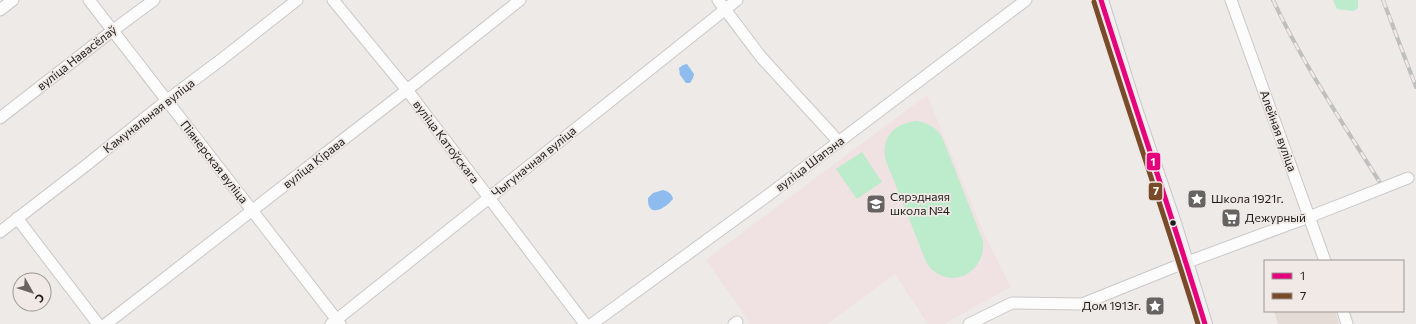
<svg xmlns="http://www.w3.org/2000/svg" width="1416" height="324" viewBox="0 0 1416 324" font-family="Commissioner,sans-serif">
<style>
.built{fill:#e4dbd6}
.education{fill:#f0e1e2}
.green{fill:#bceccb}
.water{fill:#8ebcee}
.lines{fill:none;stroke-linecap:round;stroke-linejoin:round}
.minor-casing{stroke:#cbc8c7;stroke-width:13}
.major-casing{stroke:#c7c6c5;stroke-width:16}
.minor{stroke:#fcfcfc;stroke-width:11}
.major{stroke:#f0f2f5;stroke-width:14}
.rail-casing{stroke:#bfbfbe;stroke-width:4}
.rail{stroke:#f0e9e5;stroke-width:2.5;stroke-dasharray:8;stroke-linecap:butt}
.bus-1-casing{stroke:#f0e9e5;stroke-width:8}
.bus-2-casing{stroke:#f0e9e5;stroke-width:8}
.bus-1{stroke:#e5007d;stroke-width:5}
.bus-2{stroke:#7a4b2a;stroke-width:5}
.bus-dot{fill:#1d1b1a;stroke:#f0e9e5;stroke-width:1.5}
.labels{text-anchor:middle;stroke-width:3.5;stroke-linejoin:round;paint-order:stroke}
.street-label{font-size:12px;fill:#1d1b1a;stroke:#f0e9e5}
.poi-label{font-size:12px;fill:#1d1b1a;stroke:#f0e9e5;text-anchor:start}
.line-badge{stroke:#f0e9e5;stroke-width:1.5}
.badge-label{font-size:11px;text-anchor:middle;font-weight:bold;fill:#fff}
</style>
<rect width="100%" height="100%" fill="#edeae8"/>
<path class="built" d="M1274,311H1335L1339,324H1278Z"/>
<path class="education" d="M927,95L985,236L1011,287L944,324H928L895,274L827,324H751L706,260Z"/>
<g class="green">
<path d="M1333,0H1358V8L1354,11L1337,9Z"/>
<path d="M917,121C927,123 936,127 942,137L983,241C986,274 948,292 927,264L886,161C880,138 894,123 917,121Z"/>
<path d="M862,152L882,182L857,199L836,169Z"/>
</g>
<g class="water">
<path d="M687,64L694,74L693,78L690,83H686L680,75L679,68L683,65Z"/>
<path d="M663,190C668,191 672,194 673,199C665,209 647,219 648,198L653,193Z"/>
</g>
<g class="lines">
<defs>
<g id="minor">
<path d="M89,0L340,324"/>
<path d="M333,0L407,90L585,324"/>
<path d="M718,0L761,57L839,142"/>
<path d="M1231,0L1325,261"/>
<path d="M0,10L13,0"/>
<path d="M0,118L112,31L154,0"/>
<path d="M17,218L98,324"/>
<path d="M0,232L89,163L166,101L222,59L297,0"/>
<path d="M1343,311L1347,324"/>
<path d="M106,324L407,90L520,0"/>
<path d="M331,324L737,0"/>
<path d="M592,324L767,196L1026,0"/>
<path d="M734,324L737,322"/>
<path d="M969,324L1012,303L1082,304L1174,267L1309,217L1408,178"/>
</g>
<path id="major" d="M1101,0L1133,103L1174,223L1205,324"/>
</defs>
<use href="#minor" class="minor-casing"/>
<use href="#major" class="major-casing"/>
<use href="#minor" class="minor"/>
<use href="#major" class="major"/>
<defs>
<g id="rail">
<path d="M1273,0C1303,64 1342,122 1379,181"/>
<path d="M1383,0L1416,87"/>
</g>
</defs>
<use href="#rail" class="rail-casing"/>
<use href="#rail" class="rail"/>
<defs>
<path id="bus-1" d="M1101,0C1135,108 1172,216 1205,324"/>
<path id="bus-2" d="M1094,2C1128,110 1165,216 1198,324"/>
</defs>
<use href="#bus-1" class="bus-1-casing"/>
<use href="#bus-2" class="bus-2-casing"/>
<use href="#bus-1" class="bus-1"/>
<use href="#bus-2" class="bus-2"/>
</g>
<defs>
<symbol id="sight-square" viewBox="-11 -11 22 22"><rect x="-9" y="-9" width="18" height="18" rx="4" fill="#666362" stroke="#f0e9e5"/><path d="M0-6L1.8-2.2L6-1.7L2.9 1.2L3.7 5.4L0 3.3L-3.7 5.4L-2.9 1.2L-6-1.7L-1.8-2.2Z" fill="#fff"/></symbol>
<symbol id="school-square" viewBox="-11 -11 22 22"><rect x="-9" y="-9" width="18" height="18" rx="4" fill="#666362" stroke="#f0e9e5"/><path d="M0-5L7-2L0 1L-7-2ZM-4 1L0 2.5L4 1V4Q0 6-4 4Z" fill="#fff"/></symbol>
<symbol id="supermarket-square" viewBox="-11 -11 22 22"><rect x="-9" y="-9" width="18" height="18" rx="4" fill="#666362" stroke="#f0e9e5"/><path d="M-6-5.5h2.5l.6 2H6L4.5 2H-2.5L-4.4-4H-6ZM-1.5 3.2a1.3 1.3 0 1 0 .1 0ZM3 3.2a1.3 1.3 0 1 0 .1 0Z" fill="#fff"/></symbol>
</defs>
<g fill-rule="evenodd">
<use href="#sight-square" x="1186" y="188" width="22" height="22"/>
<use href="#school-square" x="865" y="193" width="22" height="22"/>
<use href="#supermarket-square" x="1220" y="207" width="22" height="22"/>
<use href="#sight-square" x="1144" y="295" width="22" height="22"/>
</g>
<circle class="bus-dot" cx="1173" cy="223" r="3.5"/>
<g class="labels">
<g class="street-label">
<text transform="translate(77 58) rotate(-38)" y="4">вуліца Навасёлаў</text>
<text transform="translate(149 116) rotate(-38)" y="4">Камунальная вуліца</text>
<text transform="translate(1278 131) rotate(70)" y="4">Алейная вуліца</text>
<text transform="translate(446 142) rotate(53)" y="4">вуліца Катоўскага</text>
<text transform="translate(214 162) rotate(52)" y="4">Піянерская вуліца</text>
<text transform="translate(534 162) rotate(-39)" y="4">Чыгуначная вуліца</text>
<text transform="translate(314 163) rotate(-38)" y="4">вуліца Кірава</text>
<text transform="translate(810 164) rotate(-37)" y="4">вуліца Шапэна</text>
</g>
<g class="poi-label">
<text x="890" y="201">Сярэднаяя<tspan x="890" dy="14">школа №4</tspan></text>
<text x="1211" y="203">Школа 1921г.</text>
<text x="1245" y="222">Дежурный</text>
<text x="1141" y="310" text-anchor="end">Дом 1913г.</text>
</g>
</g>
<g class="line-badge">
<rect x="1146" y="152" width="15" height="19" rx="4" fill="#e5007d"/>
<rect x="1148" y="182" width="15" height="19" rx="4" fill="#7a4b2a"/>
</g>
<g class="badge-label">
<text x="1153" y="166">1</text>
<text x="1156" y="195">7</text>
</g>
<rect x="1264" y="260" width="140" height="52" fill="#f0e9e5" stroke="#9c9794"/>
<rect x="1272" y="273" width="20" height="6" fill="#e5007d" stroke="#9c9794"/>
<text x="1300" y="280" font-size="12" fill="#1d1b1a">1</text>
<rect x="1272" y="293" width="20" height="6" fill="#7a4b2a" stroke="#9c9794"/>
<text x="1300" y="300" font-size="12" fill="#1d1b1a">7</text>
<g transform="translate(32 292) rotate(129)"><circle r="19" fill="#f0e9e5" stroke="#9c9794"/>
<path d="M0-3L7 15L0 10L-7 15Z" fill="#666362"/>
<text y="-6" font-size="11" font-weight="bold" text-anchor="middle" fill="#1d1b1a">С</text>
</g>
</svg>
